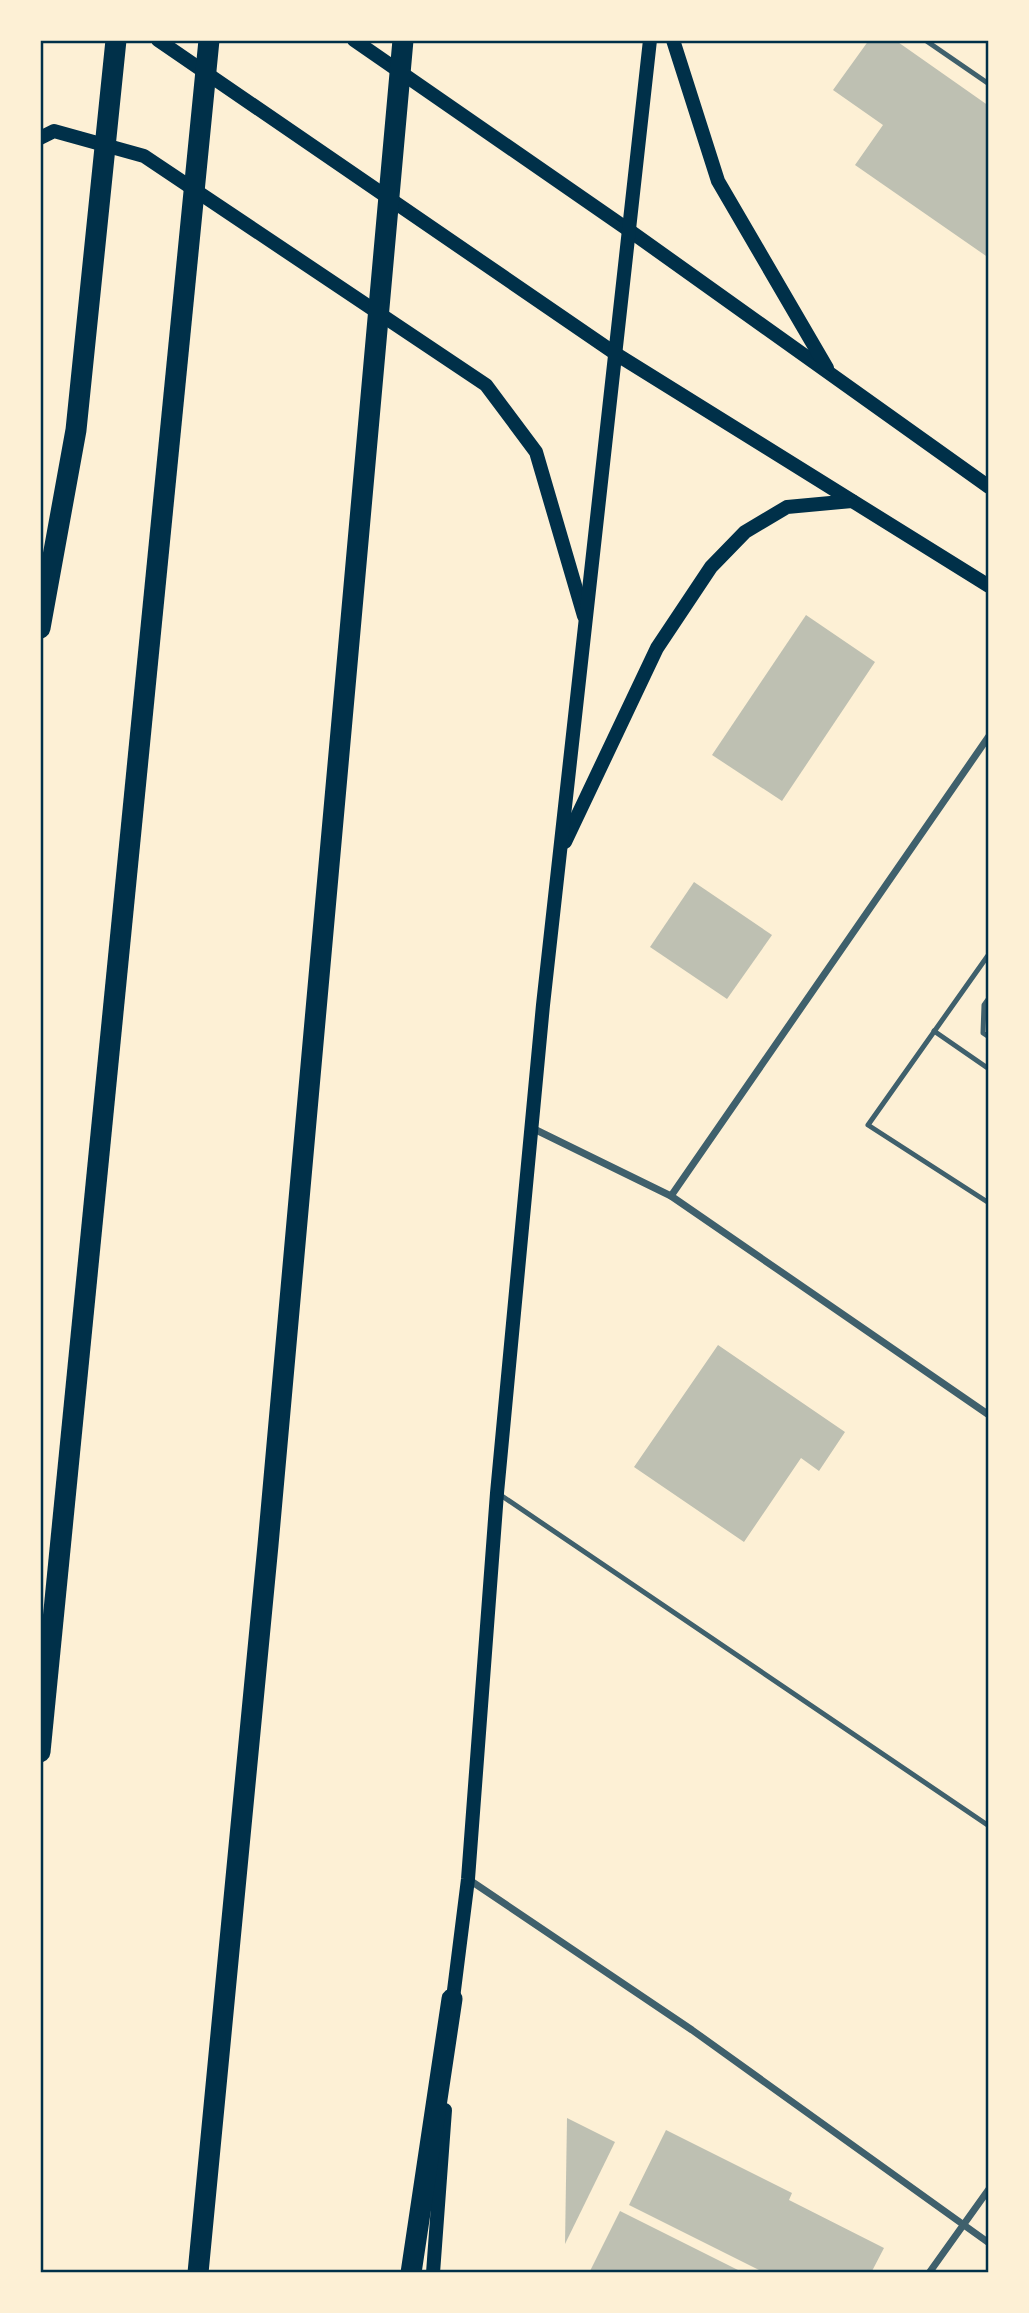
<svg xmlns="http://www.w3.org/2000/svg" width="1029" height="2313" viewBox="0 0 1029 2313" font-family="Inter,sans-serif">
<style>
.building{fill:#bec0b2}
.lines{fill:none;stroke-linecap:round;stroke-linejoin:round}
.service{stroke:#3f606c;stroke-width:5}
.minor{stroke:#3f606c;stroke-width:7}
.secondary{stroke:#003049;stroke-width:14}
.motorway{stroke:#003049;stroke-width:21}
.neatline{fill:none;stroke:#003049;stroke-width:2.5}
</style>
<rect width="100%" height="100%" fill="#fdf0d5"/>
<g class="building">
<path d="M869,40H895L989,106V258L855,165L883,125L833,90Z"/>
<path d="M806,615L875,662L782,801L712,755Z"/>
<path d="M694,882L772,935L727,999L650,947Z"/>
<path d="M718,1345L845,1432L819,1471L801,1458L744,1542L634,1467Z"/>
<path d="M567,2118L615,2142L565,2244Z"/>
<path d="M666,2130L792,2193L789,2200L884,2248L871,2273H765L629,2205Z"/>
<path d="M620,2211L744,2273H589Z"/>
</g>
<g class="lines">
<g class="service">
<path d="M925,40L989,84"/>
<path d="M989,954L868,1125L989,1203"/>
<path d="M989,998L984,1005L983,1033L989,1037"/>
<path d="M934,1031L989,1069"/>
<path d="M499,1494L989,1826"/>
</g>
<g class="minor">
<path d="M532,1128L671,1196L989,1415"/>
<path d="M671,1196L989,736"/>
<path d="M468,1879L692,2030L989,2243"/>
<path d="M929,2273L989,2189"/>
</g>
<g class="secondary">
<path d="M158,40L616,354L989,586"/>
<path d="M354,40L630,231L989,487"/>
<path d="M673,40L718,181L827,368"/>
<path d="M40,138L54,131L144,156L486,385L536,452L584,616"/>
<path d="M565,842L657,648L711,567L745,532L787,507L852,501"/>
<path d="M452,2006L468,1879L497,1493L543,1005L650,40"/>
<path d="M433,2273L445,2110"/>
</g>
<g class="motorway">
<path d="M40,628L76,430L116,40"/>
<path d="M40,1752L209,40"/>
<path d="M198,2273L268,1545L403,40"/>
<path d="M411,2273L452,1999"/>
</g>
</g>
<rect width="1029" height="2313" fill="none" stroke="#fdf0d5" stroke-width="84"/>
<rect x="42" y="42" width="945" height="2229" class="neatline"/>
</svg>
